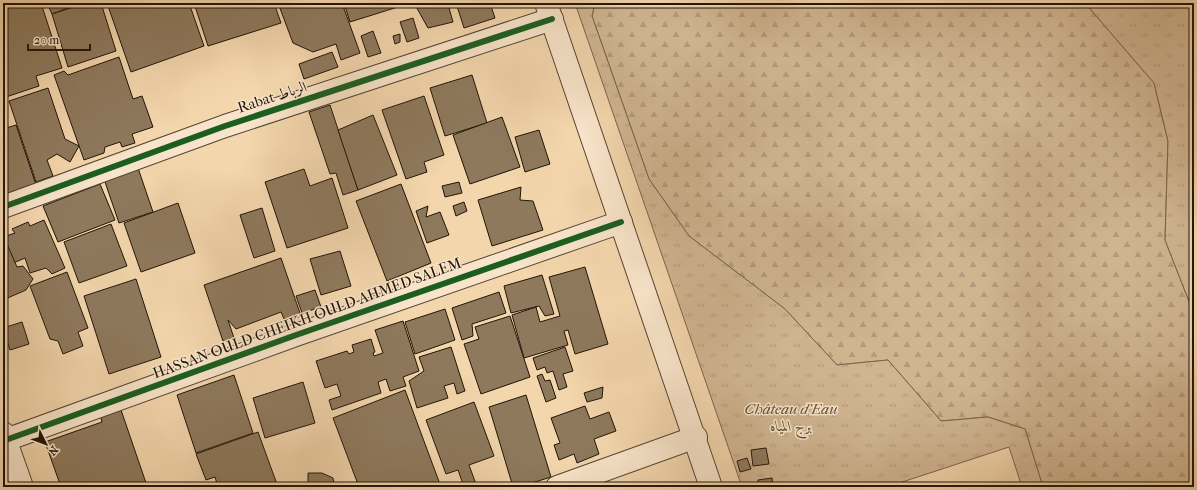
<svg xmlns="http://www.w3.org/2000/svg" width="1197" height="490" viewBox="0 0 1197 490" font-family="'IM FELL French Canon',Amiri,serif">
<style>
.forest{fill:url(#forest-firs);stroke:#78654c}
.park{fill:url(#park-tufts);stroke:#78654c}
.building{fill:#8e795d;stroke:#201507}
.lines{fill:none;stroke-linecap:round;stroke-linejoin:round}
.minor-casing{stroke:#554530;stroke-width:24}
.minor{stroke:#f8e4ca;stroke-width:22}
.cycleway-casing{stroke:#f8e4ca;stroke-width:8}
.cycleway{stroke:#1b5e20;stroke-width:6}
.labels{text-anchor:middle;stroke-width:3;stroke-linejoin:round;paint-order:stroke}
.street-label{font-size:15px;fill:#201507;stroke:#f8e4ca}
.park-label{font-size:15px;font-style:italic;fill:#5e4d37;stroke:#f8e4ca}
</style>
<defs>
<pattern id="forest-firs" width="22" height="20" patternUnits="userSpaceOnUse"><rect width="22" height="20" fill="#d0b591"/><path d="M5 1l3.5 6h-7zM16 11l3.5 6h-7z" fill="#b29b7c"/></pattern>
<pattern id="park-tufts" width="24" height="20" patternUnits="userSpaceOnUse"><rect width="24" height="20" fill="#d0b591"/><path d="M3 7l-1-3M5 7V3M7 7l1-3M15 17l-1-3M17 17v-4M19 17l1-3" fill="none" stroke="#b29b7c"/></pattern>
</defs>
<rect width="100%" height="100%" fill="#f4d6ad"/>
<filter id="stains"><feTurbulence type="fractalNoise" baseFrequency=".005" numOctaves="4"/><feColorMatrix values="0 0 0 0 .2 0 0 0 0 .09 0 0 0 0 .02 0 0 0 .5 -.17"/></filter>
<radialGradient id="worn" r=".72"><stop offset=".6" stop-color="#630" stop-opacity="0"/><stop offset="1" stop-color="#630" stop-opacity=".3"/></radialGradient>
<path class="forest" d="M595,3H892L913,8L914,3H1085L1154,83L1168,141L1165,240L1194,314L1191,385L1194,396V487H1043L1025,429L988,417L941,421L888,360L837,365L785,309L689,236L649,179L592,16Z"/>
<g class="park">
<path d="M575,3H595L592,16L649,179L689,236L785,309L837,365L888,360L941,421L988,417L1025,429L1043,487H1022L1009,447L887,487H742Z"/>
<path d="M1085,3H1194V314L1165,240L1168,141L1154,83Z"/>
</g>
<g class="building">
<path d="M3,3H41L62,68L36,76L39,86L3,98Z"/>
<path d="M47,3H81L52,14Z"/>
<path d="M86,3H101L116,51L68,67L52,14Z"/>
<path d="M107,3H189L204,46L131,72Z"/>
<path d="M194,3H274L281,23L208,46Z"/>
<path d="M278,3H342L360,53L341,60L336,44L313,52L293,43Z"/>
<path d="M344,3H400L401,6L350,22Z"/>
<path d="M414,3H454L455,7L449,8L453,22L428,28Z"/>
<path d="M456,3H490L495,18L464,28Z"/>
<path d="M413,18L419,38L407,42L400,22Z"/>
<path d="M373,31L381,53L368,57L361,36Z"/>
<path d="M400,34V42L395,44L393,36Z"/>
<path d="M332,52L338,67L304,79L299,64Z"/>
<path d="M119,57L133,99L142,96L153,127L132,134L135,143L122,147L120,142L105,147L104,153L84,160L54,75L64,71L68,75Z"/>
<path d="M472,75L487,123L445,136L430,88Z"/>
<path d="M48,88L65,139L79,146L70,162L57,154L47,160L53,176L36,182L9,101Z"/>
<path d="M424,96L444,155L424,162L427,172L406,179L382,110Z"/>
<path d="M330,105L358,190L343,195L336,173L330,174L309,112Z"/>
<path d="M373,115L397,175L358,190L338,130Z"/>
<path d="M502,117L520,167L470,184L453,135Z"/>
<path d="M16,125L37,188L3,199V129Z"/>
<path d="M539,130L550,164L525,172L515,137Z"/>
<path d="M138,168L153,212L119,223L104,179Z"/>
<path d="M304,169L310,186L332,178L348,228L287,248L265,182Z"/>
<path d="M459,182L462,193L445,197L442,186Z"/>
<path d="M100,184L115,220L58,242L43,206Z"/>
<path d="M401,184L431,263L387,281L356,201Z"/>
<path d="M521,187L520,200L533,201L543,230L492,246L478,200Z"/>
<path d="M464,202L467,211L456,216L453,206Z"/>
<path d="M178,203L195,253L141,272L124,223Z"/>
<path d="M428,206L426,217L440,212L449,235L427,243L416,211Z"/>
<path d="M262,208L275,251L254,258L240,215Z"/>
<path d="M44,220L65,268L52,274L46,268L30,273L25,258L11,264L3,237L15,233L12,229L28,222L30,226Z"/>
<path d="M111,224L127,266L79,283L64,242Z"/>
<path d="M3,235L17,267L23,266L33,279L26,290L3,300Z"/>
<path d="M340,251L351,286L321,295L310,259Z"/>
<path d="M281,258L301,316L285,321L281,312L236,329L228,320L234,338L223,341L204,285Z"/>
<path d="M585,267L608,344L575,354L568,330L564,331L568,345L524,358L512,315L536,307L540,322L560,316L549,277Z"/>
<path d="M67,272L88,328L78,332L83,346L63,354L58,341L50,339L30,286Z"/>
<path d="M542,275L554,314L545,316L539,306L511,313L504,286Z"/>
<path d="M136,279L161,357L109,374L84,296Z"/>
<path d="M315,290L321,307L302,313L296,296Z"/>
<path d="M499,292L506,313L472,324L473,336L462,340L452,308Z"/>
<path d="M445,309L455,340L415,354L405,322Z"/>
<path d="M510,316L530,377L481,394L464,344L479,339L475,327Z"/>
<path d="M403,321L419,371L403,377L406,386L390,391L386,379L378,382L381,393L332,410L329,400L341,396L337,384L325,388L316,361L347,351L349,354L354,352L352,345L371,339L375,352L373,353L374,356L383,353L375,330Z"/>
<path d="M22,322L29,344L10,350L3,328Z"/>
<path d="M451,347L465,391L457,394L454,383L444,386L448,398L417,408L409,381L424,371L419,357Z"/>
<path d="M565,347L573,371L563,374L567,387L559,390L553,371L547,373L545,367L537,370L533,358Z"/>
<path d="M542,374L545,381L550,380L556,398L546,402L537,376Z"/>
<path d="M234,375L253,433L196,453L177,395Z"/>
<path d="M303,382L315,423L265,438L253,398Z"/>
<path d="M603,387L602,398L587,402L584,393Z"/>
<path d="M405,390L441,487H359L333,418Z"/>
<path d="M526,395L551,477L519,487H513L489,407Z"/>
<path d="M474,402L494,456L469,465L477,487H464L458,470L446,474L426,420Z"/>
<path d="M585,406L590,419L609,412L616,431L594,439L599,454L577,463L574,454L559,460L554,445L560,443L551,418Z"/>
<path d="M120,407L146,483L136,487H61L45,442L102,422L100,414Z"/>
<path d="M258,432L278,487H232L231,485L218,487L215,477L206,480L196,454Z"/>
<path d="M766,448L769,464L753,466L751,450Z"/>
<path d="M747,458L751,469L740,472L737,461Z"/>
<path d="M308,473H322L333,478L335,487H325L323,483H308Z"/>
<path d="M772,478L773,487H758V480Z"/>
</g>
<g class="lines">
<defs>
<g id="minor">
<path d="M546,3L711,487"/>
<path d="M3,207L225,126L552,19"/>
<path d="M3,433L22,487"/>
<path d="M3,441L296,335L621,222"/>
<path d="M557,487L696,437"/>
</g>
</defs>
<use href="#minor" class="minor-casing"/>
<use href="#minor" class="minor"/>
<defs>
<g id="cycleway">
<path d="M3,207L225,126L552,19"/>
<path d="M3,441L296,335L621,222"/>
</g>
</defs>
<use href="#cycleway" class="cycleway-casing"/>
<use href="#cycleway" class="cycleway"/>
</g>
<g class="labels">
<g class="street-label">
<text transform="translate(272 97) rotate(-18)" y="5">Rabat الرباط</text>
<text transform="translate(307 318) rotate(-20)" y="5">HASSAN OULD CHEIKH OULD AHMED SALEM</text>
</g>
<g class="park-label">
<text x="791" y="414">Château d'Eau<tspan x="791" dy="17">برج المياه</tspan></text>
</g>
</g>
<rect width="1197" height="490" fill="none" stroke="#f4d6ad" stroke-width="16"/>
<rect x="4" y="4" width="1189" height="482" fill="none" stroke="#201507" stroke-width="2"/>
<rect x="8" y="8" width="1181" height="474" fill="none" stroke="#201507"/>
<g transform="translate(46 444) rotate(132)" stroke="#f8e4ca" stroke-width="3" paint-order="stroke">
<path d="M0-3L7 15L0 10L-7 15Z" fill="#201507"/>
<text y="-6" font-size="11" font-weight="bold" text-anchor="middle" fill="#201507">N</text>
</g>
<path d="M28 44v6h62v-6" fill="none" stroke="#201507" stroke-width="2"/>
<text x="34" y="44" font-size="12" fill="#201507" stroke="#f8e4ca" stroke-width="3" paint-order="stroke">20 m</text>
<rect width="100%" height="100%" filter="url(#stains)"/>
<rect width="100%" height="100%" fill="url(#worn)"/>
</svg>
